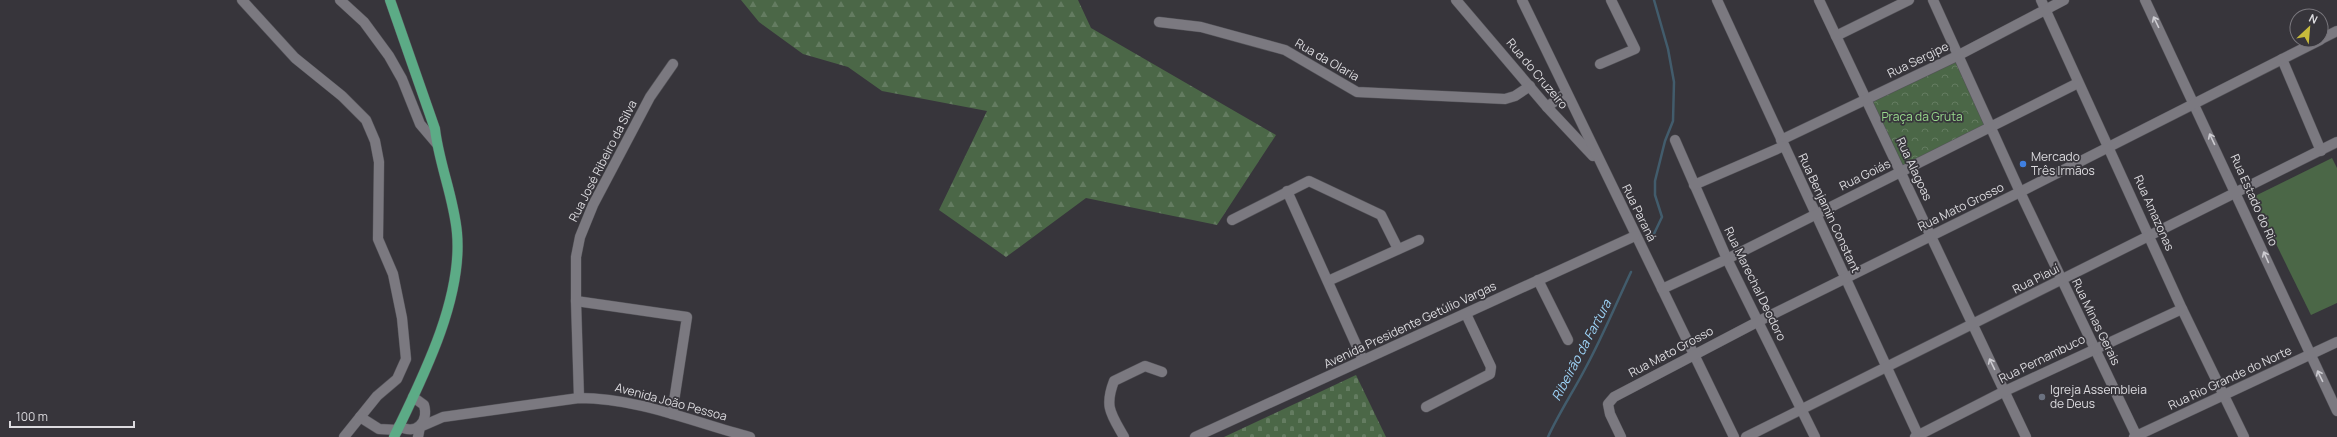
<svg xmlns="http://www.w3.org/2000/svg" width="2337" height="437" viewBox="0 0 2337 437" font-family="Manrope,sans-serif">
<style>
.grass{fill:#4b6747}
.forest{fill:url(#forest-firs)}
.cemetery{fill:url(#cemetery-stones)}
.park{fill:url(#park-crowns)}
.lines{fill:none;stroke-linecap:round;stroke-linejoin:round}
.stream{stroke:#425c6c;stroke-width:2.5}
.minor-casing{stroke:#535257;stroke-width:11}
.major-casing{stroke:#535257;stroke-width:11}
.minor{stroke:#7b7980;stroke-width:10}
.major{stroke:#5cab86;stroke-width:10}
.oneway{stroke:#cdccd1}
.shop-dot{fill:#3f7fe0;stroke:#37353b;stroke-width:1.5}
.worship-dot{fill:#6b7280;stroke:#37353b;stroke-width:1.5}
.labels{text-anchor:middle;stroke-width:3.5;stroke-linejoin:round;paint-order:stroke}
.street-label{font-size:12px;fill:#dcdbdf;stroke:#37353b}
.park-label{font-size:12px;fill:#98d98c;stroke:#37353b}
.poi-label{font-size:12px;fill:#dcdbdf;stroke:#37353b;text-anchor:start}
.water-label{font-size:13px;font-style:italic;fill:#9dd3f7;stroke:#37353b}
</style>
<defs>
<pattern id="forest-firs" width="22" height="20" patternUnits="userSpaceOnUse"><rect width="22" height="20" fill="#4b6747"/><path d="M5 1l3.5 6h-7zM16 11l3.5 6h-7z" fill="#647c61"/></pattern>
<pattern id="cemetery-stones" width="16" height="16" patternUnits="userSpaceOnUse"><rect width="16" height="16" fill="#4b6747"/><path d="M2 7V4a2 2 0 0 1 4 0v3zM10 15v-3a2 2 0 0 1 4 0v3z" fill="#647c61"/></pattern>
<pattern id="park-crowns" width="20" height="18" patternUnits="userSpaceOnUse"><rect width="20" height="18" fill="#4b6747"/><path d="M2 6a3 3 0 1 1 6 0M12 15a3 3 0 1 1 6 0" fill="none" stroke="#647c61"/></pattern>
</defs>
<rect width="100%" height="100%" fill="#37353b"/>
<path class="grass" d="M2332,158L2337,168V303L2311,315L2253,197Z"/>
<path class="forest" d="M741,0H1078L1091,28L1276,135L1217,225L1086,198L1006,257L939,210L987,111L882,91L848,67L803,54L759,22Z"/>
<path class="cemetery" d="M1356,375L1386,437H1224Z"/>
<path class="park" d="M1956,60L1987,125L1903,169L1869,100Z"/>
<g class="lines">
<g class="stream">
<path d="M1652,238L1662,217L1655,195V181L1665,141L1673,121L1674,82L1668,49L1654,0"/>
<path d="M1548,437C1559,413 1573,392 1585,369C1602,338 1616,304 1631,272"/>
</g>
<defs>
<g id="minor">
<path d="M242,0L295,58L342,96L366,120L375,141L379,162L378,239L393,274L402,318L406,359L397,379L377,396L344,437"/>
<path d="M340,0L364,22L389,56L402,79L420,124L437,144"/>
<path d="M1456,0L1547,107L1593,156"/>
<path d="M1522,0L1734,437"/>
<path d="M1717,0L1919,437"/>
<path d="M1819,0L2026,437"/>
<path d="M1933,0L2020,192L2137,437"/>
<path d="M2041,0L2182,309L2244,437"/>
<path d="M2145,0L2337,411"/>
<path d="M1159,22L1201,27L1285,50L1357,92L1505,99L1515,96L1530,86"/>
<path d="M1836,36L1909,0"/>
<path d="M2321,39L2337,31"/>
<path d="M2282,59L2321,151"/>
<path d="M1600,64L1635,49L1611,0"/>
<path d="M1547,107L1566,93"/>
<path d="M1675,140L1727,259L1815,437"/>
<path d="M1781,140L1957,56L2064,0"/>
<path d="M1694,185L1784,146"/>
<path d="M1287,191L1363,360"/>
<path d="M1232,220L1309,181L1381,215L1398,249"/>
<path d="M1538,280L1568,340"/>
<path d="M1328,281L1419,240"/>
<path d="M1662,289L1727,259L2078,83"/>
<path d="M576,301L687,317L672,414"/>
<path d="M579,398L576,301V257L580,237L593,205L650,97L673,64"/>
<path d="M1426,407L1490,374L1491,367L1466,314"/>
<path d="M360,417L379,429L398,430"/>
<path d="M399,426C416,436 429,422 424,405L413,397"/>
<path d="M418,437L420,427L443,417L579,398C638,398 693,422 750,437"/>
<path d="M1124,437C1111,414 1104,407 1114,381L1145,366L1162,372"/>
<path d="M1195,437L1635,236"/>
<path d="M1621,437L1610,414L1608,404L1614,397L1759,321L2020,192L2320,40"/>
<path d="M1746,437L2337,142"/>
<path d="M1915,437L2005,391L2182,309"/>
<path d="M2134,437L2337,342"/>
</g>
<path id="major" d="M390,0L435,129C439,164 454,198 457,233C463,299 422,379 394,437"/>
</defs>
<use href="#minor" class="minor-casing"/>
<use href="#major" class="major-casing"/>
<use href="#minor" class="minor"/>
<use href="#major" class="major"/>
</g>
<defs><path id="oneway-shaft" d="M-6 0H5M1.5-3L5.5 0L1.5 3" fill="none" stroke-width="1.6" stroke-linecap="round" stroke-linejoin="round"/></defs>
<g class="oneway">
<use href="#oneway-shaft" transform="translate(2156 22) rotate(-116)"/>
<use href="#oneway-shaft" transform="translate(2212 139) rotate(-115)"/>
<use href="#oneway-shaft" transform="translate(2266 257) rotate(-114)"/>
<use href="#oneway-shaft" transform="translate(1992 364) rotate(-116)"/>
<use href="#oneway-shaft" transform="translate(2320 376) rotate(-116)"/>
</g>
<circle class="shop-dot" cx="2023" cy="164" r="4"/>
<circle class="worship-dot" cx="2042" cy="397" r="4"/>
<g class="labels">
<g class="street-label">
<text transform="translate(1327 60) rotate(30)" y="4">Rua da Olaria</text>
<text transform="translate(1918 60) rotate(-26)" y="4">Rua Sergipe</text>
<text transform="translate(1537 74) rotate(50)" y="4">Rua do Cruzeiro</text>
<text transform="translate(603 161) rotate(-63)" y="4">Rua José Ribeiro da Silva</text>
<text transform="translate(1914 169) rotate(65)" y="4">Rua Alagoas</text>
<text transform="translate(1865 175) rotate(-26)" y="4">Rua Goiás</text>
<text transform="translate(2254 200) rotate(66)" y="4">Rua Estado do Rio</text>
<text transform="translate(1961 207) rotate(-26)" y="4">Rua Mato Grosso</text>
<text transform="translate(1639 213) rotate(64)" y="4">Rua Paraná</text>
<text transform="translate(1829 213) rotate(65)" y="4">Rua Benjamin Constant</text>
<text transform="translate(2154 213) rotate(66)" y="4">Rua Amazonas</text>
<text transform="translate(2036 279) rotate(-27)" y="4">Rua Piauí</text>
<text transform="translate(1755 284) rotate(64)" y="4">Rua Marechal Deodoro</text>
<text transform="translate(2096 322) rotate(64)" y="4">Rua Minas Gerais</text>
<text transform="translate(1410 325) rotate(-25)" y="4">Avenida Presidente Getúlio Vargas</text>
<text transform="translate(1671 352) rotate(-28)" y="4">Rua Mato Grosso</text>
<text transform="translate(2042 359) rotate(-26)" y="4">Rua Pernambuco</text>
<text transform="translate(2230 378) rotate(-25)" y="4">Rua Rio Grande do Norte</text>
<text transform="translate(671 402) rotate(15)" y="4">Avenida João Pessoa</text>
</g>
<g class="park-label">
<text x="1922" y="121">Praça da Gruta</text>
</g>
<g class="poi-label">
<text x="2031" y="161">Mercado<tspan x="2031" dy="14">Três Irmãos</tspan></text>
<text x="2050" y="394">Igreja Assembleia<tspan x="2050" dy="14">de Deus</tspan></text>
</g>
<g class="water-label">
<text transform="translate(1581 350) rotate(-62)" y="5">Ribeirão da Fartura</text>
</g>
</g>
<g transform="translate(2309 28) rotate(26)"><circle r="19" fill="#37353b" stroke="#79777d"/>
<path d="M0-3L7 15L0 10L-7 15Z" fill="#c8bb3b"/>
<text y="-6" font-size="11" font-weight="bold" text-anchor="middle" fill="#dcdbdf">N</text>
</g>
<path d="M10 421v6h124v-6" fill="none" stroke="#dcdbdf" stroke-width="2"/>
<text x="16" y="421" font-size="12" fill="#dcdbdf" stroke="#37353b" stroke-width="3" paint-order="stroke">100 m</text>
</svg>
